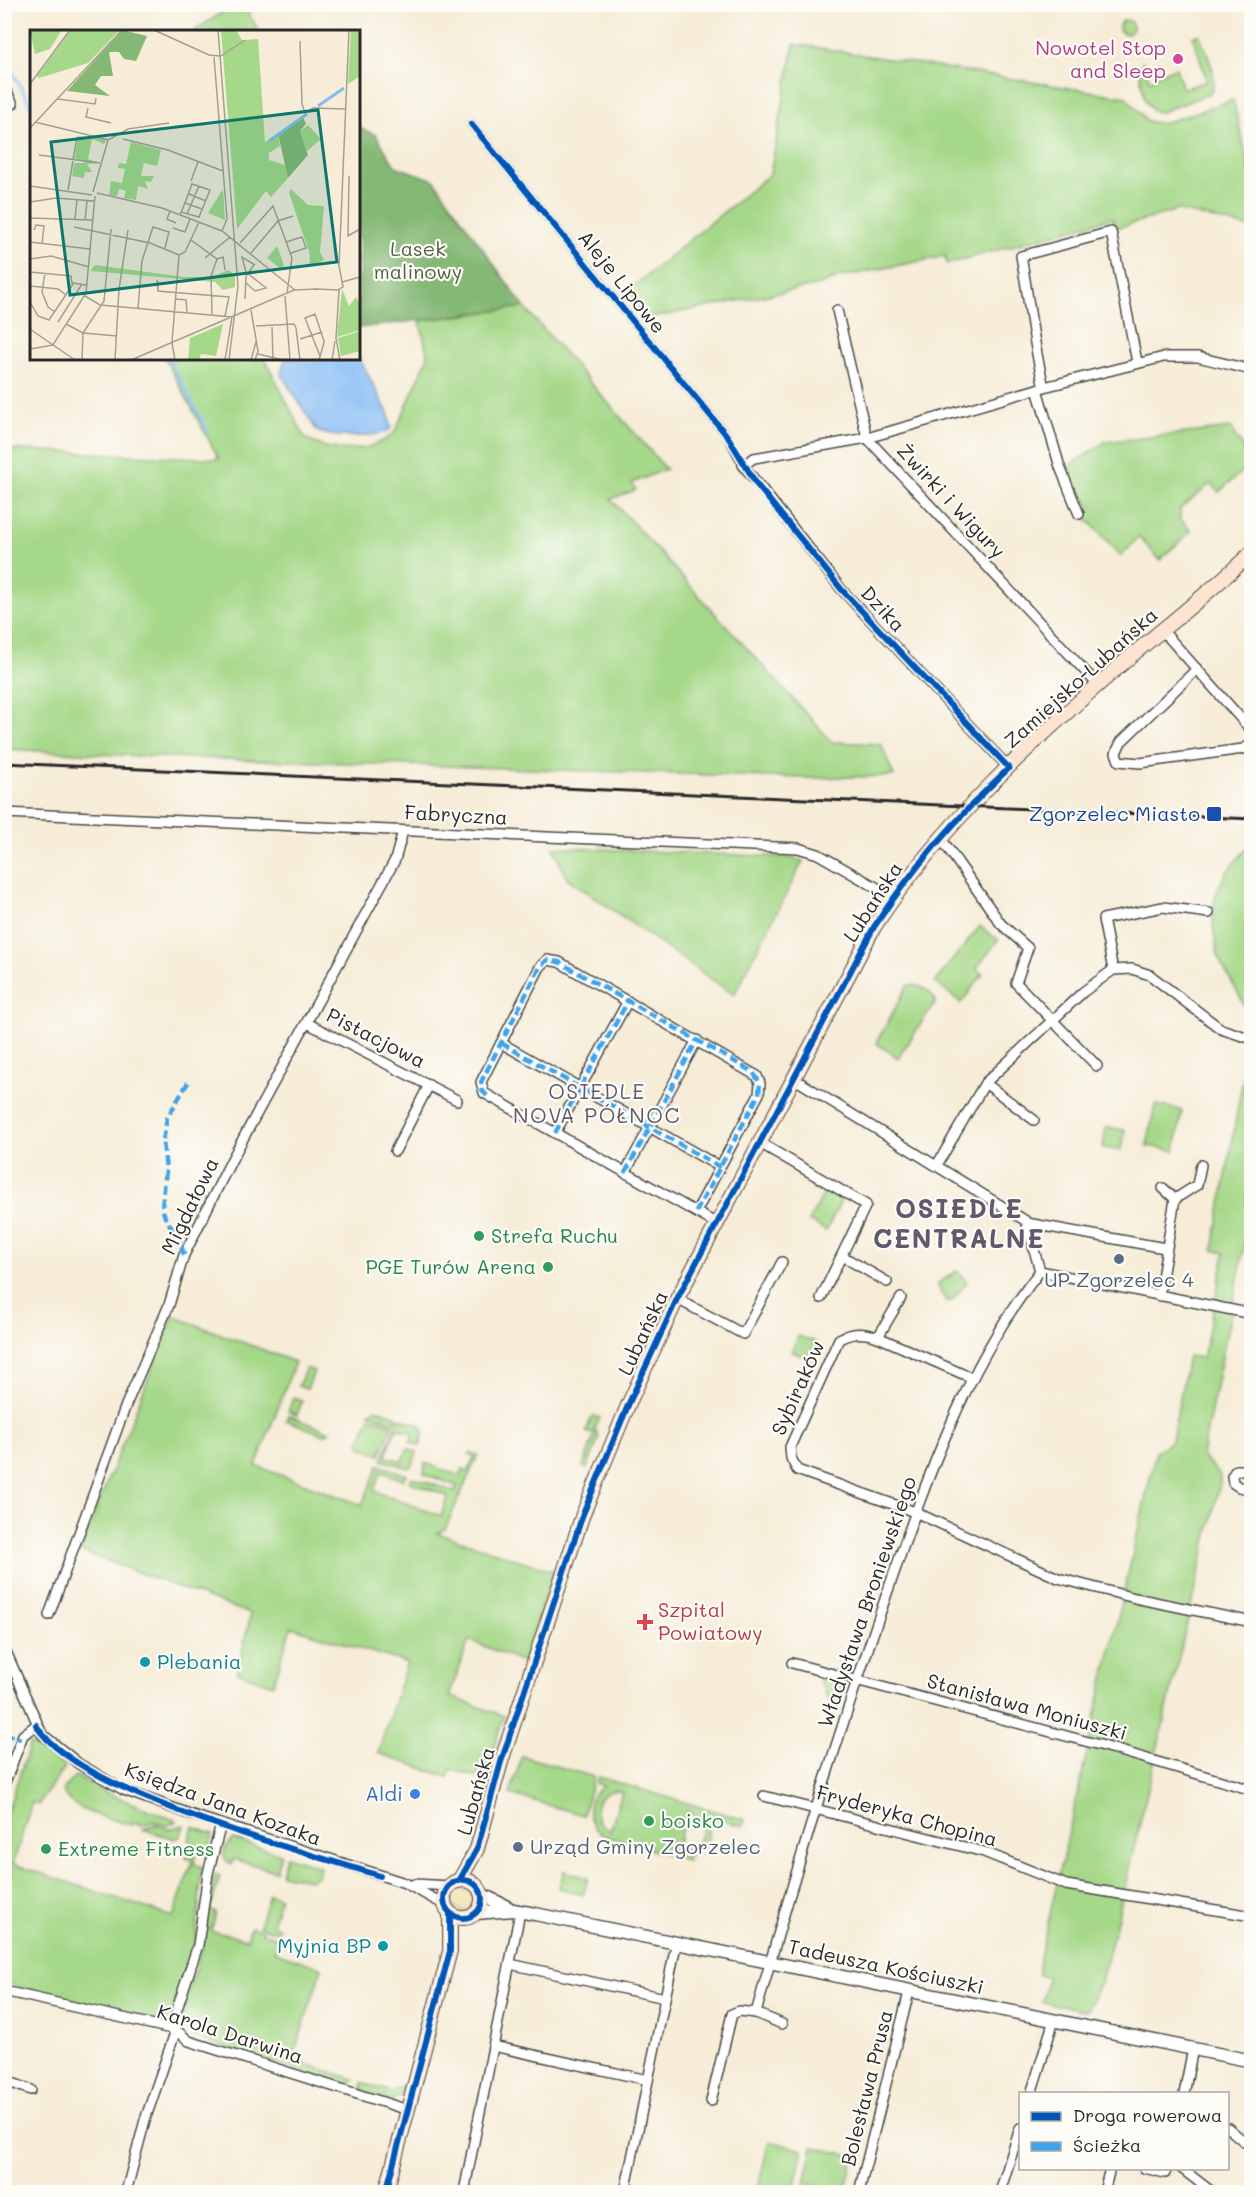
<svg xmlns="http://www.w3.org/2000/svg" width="1256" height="2197" viewBox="0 0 1256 2197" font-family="Mali,sans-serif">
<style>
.green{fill:#a5d888;stroke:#68825a;stroke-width:1.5;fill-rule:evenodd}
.forest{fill:#84b874;stroke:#587250;stroke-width:1.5}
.sand{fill:#eeda9e;stroke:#8c8264;stroke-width:1.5}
.water{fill:#86bcf5;stroke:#587490;stroke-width:1.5}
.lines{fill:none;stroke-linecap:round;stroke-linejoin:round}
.stream{stroke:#86bcf5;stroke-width:3}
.pedestrian-casing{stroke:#494845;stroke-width:10}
.minor-casing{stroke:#494845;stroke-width:12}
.tertiary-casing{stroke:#494845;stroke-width:15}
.secondary-casing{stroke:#494845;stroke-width:16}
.pedestrian{stroke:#fff;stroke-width:7}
.minor{stroke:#fff;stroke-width:9}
.tertiary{stroke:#fff;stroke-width:12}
.secondary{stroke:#fde4d1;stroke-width:14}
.rail{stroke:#2b2b2b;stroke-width:3}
.quiet{stroke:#3ea3eb;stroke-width:4.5;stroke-dasharray:9 4.5;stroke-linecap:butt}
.cycleway-casing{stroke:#fdfcf7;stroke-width:10}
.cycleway{stroke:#0057b8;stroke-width:6}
.hotel-dot{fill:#d1479c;stroke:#fdfcf7;stroke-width:2}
.transit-dot{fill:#1a4fb4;stroke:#fdfcf7;stroke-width:2}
.leisure-dot{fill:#2e9e5b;stroke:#fdfcf7;stroke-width:2}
.service-dot{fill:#5c6f8a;stroke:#fdfcf7;stroke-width:2}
.health-dot{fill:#e0444e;stroke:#fdfcf7;stroke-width:2}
.culture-dot{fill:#0f9aa8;stroke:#fdfcf7;stroke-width:2}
.shop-dot{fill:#3f7fe0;stroke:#fdfcf7;stroke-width:2}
.labels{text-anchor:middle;stroke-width:4.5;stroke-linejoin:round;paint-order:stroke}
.hotel-label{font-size:20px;fill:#b23c85;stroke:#fdfcf7;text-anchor:end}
.park-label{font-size:20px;fill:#505f47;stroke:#fdfcf7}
.street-label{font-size:20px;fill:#2b2b2b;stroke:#fdfcf7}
.transit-label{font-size:20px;fill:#164399;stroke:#fdfcf7;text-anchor:end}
.leisure-label{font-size:20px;fill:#27864d;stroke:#fdfcf7;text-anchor:start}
.service-label{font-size:20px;fill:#4e5e75;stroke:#fdfcf7}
.health-label{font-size:20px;fill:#be3a42;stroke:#fdfcf7;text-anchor:start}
.culture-label{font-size:20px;fill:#0d838f;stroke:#fdfcf7;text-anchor:start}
.shop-label{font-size:20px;fill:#366cbe;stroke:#fdfcf7;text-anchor:end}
.neighbourhood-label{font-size:21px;letter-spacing:1.5px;fill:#61596c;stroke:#fdfcf7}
.district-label{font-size:26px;font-weight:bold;letter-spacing:1.5px;fill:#61596c;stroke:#fdfcf7}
.inset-river{fill:none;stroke:#86bcf5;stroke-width:3}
.inset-road{fill:none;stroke:#a59f92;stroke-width:1.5}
.view{fill:#0f766e;fill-opacity:0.15;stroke:#0f766e;stroke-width:3}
.inset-edge{fill:none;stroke:#2b2b2b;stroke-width:3}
</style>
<rect width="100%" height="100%" fill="#fdfcf7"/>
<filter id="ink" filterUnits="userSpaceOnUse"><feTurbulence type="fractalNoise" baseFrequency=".0167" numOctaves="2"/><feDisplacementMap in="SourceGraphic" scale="12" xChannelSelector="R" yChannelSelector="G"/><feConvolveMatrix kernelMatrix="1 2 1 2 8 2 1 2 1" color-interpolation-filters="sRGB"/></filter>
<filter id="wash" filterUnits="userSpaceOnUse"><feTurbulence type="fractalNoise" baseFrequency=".008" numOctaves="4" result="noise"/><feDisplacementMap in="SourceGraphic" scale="24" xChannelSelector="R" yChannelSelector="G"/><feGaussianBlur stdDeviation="1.35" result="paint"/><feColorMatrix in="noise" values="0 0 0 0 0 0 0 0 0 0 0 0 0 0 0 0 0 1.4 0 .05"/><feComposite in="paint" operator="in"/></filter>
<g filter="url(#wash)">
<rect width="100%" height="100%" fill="#f6ecd7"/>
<g class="green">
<path d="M235,4L243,5L259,31H194Z"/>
<circle cx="1126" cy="27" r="7"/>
<path d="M1199,34C1205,50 1222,80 1209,94L1161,112L1153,111L1145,100L1139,68L1143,62L1150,81L1160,73L1176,68L1183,89L1207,81L1193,37Z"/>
<path d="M794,44L1126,97L1147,121L1161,124L1233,100L1251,174V228L1177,210L1117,228L1112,218L947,264L945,256L840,277L819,285L650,318L623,295L770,174Z"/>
<path d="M524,307L666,469L632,483L636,490L611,499L832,742L881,744L894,776L807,778L136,756L5,749L4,449L219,459L165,358L265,359L305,438L321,446L342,450L366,448L383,441L395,432L428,357L420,321Z"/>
<path d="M1232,428L1236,438L1251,455V463L1219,492L1210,484L1180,509V518L1191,531L1160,560L1139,537L1121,556L1086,518L1091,506L1067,478L1064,469L1105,442Z"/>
<path d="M1251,845V1027C1246,1002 1232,984 1220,961C1217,954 1216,946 1215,938C1207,897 1222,872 1251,845Z"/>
<path d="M553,847L786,857L803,861L734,995L567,878Z"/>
<path d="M980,926L998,940L976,969L983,974L961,1003L935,982Z"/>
<path d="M908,985C921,985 930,990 936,1001L898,1058L876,1043Z"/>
<path d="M1251,1033V1214L1202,1455L1220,1476V1483L1113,1937L1101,1980L1087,2011L1042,2002L1048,1977L1039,1975L1038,1966L1156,1452L1172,1440L1188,1356L1203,1358L1225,1253L1213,1250Z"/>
<path d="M1155,1105L1182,1110L1175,1151L1147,1146Z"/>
<path d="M1106,1127L1125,1130L1122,1150L1103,1148Z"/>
<path d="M828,1186L844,1195L826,1231L809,1221Z"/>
<path d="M957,1271L967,1282L952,1301H946L939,1290L938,1283Z"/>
<path d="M173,1316L295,1362L256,1466L362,1505L379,1465L407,1475L404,1480L381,1472L374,1491L441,1516L448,1496L410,1482L412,1477L455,1492L457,1486L424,1474L425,1463L460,1476L463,1469L468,1471L474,1457L469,1455L470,1453L478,1455L445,1529L437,1533L553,1571L523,1662L469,1640L449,1696L504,1716L484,1779L451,1769L448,1777L378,1753L407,1663L291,1627L273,1685L237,1672L251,1614L80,1551Z"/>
<path d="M798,1336L816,1342L811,1359L792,1352Z"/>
<path d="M306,1368L314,1371L307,1389L298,1386Z"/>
<path d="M294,1397L302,1401L297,1415L288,1411Z"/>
<path d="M376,1409L397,1416L394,1423L369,1413Z"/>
<path d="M288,1415L330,1432L324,1435L286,1420Z"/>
<path d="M594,1416L600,1418L592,1434L586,1432L591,1418Z"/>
<path d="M370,1417L393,1425L380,1455L361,1447L359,1443Z"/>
<path d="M399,1418L421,1425L424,1431L420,1446L410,1442L413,1433L396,1428L386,1456L402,1462L408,1448L417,1452L413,1464L408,1468L382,1460Z"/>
<path d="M596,1430L599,1437L587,1469L583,1467Z"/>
<path d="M816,1673L843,1682L834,1712Z"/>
<path d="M30,1744L65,1767L38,1805L32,1802L13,1864L173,1917L192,1863V1860L186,1858L187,1853L194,1855L196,1847L189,1840L193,1827L213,1834L210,1847L204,1852H197L194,1864L202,1867L196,1938L169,2020L151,2021L5,1983V1818Z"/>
<path d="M522,1756L594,1777L583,1815L510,1794Z"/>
<path d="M76,1776L109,1794L177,1821L167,1826L153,1821L142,1825L133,1822L132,1825C112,1819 66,1811 63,1789Z"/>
<path d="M598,1777L745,1820L743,1826L706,1816C713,1835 706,1852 685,1857L690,1861L605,1836C584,1824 584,1799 603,1786L596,1783ZM615,1790L622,1792L610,1831L598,1821C592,1806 599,1793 615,1790ZM687,1811C699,1814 703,1822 702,1834L692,1848L676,1850Z"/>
<path d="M154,1824L168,1829L184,1825L180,1837L175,1839L143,1829Z"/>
<path d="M233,1839L281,1854L276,1871L233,1859L232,1864C225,1862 223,1856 224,1850Z"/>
<path d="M286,1856L320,1867L318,1876L310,1880L281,1874Z"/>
<path d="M564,1871L588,1878L583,1895L559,1888Z"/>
<path d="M215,1874L220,1876L210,1910L216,1913L211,1931L247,1939L251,1927L263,1930V1933L276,1937L275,1952L322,1968L292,2060L354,2079L347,2086L195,2038L185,2027L182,2011L202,1947L207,1900Z"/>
<path d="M269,1894L280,1898L272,1925L279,1928L277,1932L259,1926Z"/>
<path d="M362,2083L392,2092L405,2085L401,2097L394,2098L393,2102L363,2093Z"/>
<path d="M769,2141L803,2150L793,2192H757Z"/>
<path d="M813,2147L854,2156L845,2192L805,2184Z"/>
</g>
<path class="forest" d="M359,128L376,135L395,166L434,180L524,307L359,328Z"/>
<circle class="sand" cx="463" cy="1900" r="11"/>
<path class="water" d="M359,357L388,413L391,428C379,439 332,438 317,431L281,374L285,359Z"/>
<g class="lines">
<g class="stream">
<path d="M4,57L32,107"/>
<path d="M168,358L208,432"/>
</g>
</g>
</g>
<g filter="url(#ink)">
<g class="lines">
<defs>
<path id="pedestrian" d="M471,124L728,437L743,465"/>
<g id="minor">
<path d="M4,87L13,104L4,107"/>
<path d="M837,310L867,438L1098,685"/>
<path d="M1044,387C1033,343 1029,300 1021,256L1111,232L1137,362"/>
<path d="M1037,389L1060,467L1079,514"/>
<path d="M1162,630L1252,731"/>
<path d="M1197,669L1121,742L1116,753L1119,761L1140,763L1243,749L1252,744"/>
<path d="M1009,768L842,590L743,465L754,458L867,438L1044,387L1164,357H1198L1252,370"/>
<path d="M4,813L798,848L818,854L893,897"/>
<path d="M940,837L1001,924L1028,948L1016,983L1097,1066"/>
<path d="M1113,970L1103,919L1163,907L1209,913"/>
<path d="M307,1023L457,1100"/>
<path d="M501,1043L720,1167"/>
<path d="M793,1078L1026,1221L1040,1271L1252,1314"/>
<path d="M985,1083L1034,1120"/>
<path d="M555,1133L628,1001"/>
<path d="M760,1143L866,1205L821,1298"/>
<path d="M395,1151L429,1085"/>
<path d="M937,1165L985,1083L1083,992L1113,970L1132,969L1150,975L1221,1029L1252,1039"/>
<path d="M625,1173L697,1040"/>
<path d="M1175,1199L1197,1185L1201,1165"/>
<path d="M696,1212L759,1094L760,1083L757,1076L559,962L547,960L540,967L481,1082L484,1093L717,1224"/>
<path d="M1027,1223L1165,1248"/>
<path d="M842,1256L887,1282"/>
<path d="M1159,1296L1175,1199L1163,1188"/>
<path d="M677,1299L743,1334L782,1262"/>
<path d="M878,1337L901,1298"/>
<path d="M972,1378L878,1337C863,1332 853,1332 839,1339L790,1447L791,1458L797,1470L915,1512L1058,1578L1135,1598L1252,1622"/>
<path d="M1252,1470H1236L1232,1476L1233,1483L1239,1487L1252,1490"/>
<path d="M49,1615L126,1405L169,1305L184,1255L232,1159L395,860L403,831"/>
<path d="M4,1647L42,1734L79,1764L124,1790L192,1815L405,1883L445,1905"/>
<path d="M792,1663L1100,1745L1252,1790"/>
<path d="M4,1785L23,1735L36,1725"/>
<path d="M764,1796L984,1852L1066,1885L1252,1916"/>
<path d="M414,1884L451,1886"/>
<path d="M510,1964L665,1998"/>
<path d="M4,1991L176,2030L189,2041L408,2110"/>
<path d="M756,2013L782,2024"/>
<path d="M493,2046L648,2080"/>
<path d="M4,2080L31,2090"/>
<path d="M1031,2094L1054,2020"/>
<path d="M1184,2094L1193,2048"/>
<path d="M711,2101L732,2014L739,2011L756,2013C794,1875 837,1737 884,1602C924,1487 964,1367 1040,1271"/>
<path d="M1228,2128L1252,2148"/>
<path d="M1144,2168L1165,2173L1167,2168"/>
<path d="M1181,2168L1212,2192"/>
<path d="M126,2192L145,2120L176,2030V2012L198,1945L208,1873L221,1824"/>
<path d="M464,2192L520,1912"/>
<path d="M625,2192L676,1945"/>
<path d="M859,2192L909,1992"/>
<path d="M1000,2192L1020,2128"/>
<path d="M1104,2192L1110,2168"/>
</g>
<g id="tertiary">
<path d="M481,1894L509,1908"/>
<path d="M476,1913L513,1910L535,1914L1252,2061"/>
</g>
<g id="secondary">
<circle cx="463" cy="1899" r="19"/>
<path d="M459,1881L477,1849L501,1762L583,1514L629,1403L677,1299L874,927C942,822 1036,738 1130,657C1171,622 1213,590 1252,552"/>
<path d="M386,2192L450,1951V1913"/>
</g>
</defs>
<use href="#pedestrian" class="pedestrian-casing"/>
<use href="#minor" class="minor-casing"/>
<use href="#tertiary" class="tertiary-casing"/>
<use href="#secondary" class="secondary-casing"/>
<use href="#pedestrian" class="pedestrian"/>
<use href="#minor" class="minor"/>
<use href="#tertiary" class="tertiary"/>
<use href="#secondary" class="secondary"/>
<path class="rail" d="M4,763L1252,819"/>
<g class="quiet">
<path d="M501,1043L720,1167"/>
<path d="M487,1096L482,1090L481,1082L540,967L547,960L559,962L753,1072L760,1083L759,1094L696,1212"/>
<path d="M555,1133L628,1001"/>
<path d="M625,1173L697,1040"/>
<path d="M184,1255L180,1241L165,1217L162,1208L166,1170L163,1141L167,1118L190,1079"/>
<path d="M4,1734L21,1739"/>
</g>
<defs>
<g id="cycleway">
<path d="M36,1725C76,1793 301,1850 380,1876"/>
<circle cx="463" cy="1899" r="19"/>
<path d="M459,1881L477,1849L501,1762L583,1514L629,1403L677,1299L874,927C913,867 957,817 1009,768L842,590L757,485L728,437L471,124"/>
<path d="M386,2192L450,1951V1913"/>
</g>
</defs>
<use href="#cycleway" class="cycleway-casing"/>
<use href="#cycleway" class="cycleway"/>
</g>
</g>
<circle class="hotel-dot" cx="1178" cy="59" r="6"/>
<rect class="transit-dot" x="1206" y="806" width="16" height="16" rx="3"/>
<g class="leisure-dot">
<circle cx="479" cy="1236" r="6"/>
<circle cx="548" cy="1267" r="6"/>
<circle cx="649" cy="1821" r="6"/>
<circle cx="46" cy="1849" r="6"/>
</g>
<g class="service-dot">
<circle cx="1119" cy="1259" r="6"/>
<circle cx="518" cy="1847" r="6"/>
</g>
<path class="health-dot" d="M642 1613h6v6h6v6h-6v6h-6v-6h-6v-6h6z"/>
<g class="culture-dot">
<circle cx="145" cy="1662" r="6"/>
<circle cx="383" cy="1946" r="6"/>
</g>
<circle class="shop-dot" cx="415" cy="1794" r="6"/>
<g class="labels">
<g class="hotel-label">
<text x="1166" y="55">Nowotel Stop<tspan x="1166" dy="23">and Sleep</tspan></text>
</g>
<g class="park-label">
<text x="418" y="256">Lasek<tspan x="418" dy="23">malinowy</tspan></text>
</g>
<g class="street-label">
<text transform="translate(622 282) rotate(51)" y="7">Aleje Lipowe</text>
<text transform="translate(951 501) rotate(47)" y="7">Żwirki i Wigury</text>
<text transform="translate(883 609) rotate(47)" y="7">Dzika</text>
<text transform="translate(1081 678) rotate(-42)" y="7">Zamiejsko-Lubańska</text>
<text transform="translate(456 815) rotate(3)" y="7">Fabryczna</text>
<text transform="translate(873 902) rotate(-57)" y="7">Lubańska</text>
<text transform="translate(376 1038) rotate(27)" y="7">Pistacjowa</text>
<text transform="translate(190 1206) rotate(-64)" y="7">Migdałowa</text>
<text transform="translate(643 1333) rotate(-65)" y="7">Lubańska</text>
<text transform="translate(798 1388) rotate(-66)" y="7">Sybiraków</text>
<text transform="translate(867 1602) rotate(-71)" y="7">Władysława Broniewskiego</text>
<text transform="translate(1027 1707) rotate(15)" y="7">Stanisława Moniuszki</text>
<text transform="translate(476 1791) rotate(-74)" y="7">Lubańska</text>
<text transform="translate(223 1804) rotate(20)" y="7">Księdza Jana Kozaka</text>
<text transform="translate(907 1816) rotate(15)" y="7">Fryderyka Chopina</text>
<text transform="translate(886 1967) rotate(12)" y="7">Tadeusza Kościuszki</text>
<text transform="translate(230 2034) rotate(18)" y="7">Karola Darwina</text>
<text transform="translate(867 2088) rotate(-76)" y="7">Bolesława Prusa</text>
</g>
<g class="transit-label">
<text x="1200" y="821">Zgorzelec Miasto</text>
</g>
<g class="leisure-label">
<text x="491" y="1243">Strefa Ruchu</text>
<text x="536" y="1274" text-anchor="end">PGE Turów Arena</text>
<text x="661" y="1828">boisko</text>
<text x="58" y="1856">Extreme Fitness</text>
</g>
<g class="service-label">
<text x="1119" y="1287">UP Zgorzelec 4</text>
<text x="530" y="1854" text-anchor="start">Urząd Gminy Zgorzelec</text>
</g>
<g class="health-label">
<text x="658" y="1617">Szpital<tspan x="658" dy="23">Powiatowy</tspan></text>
</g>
<g class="culture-label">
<text x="157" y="1669">Plebania</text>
<text x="371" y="1953" text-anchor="end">Myjnia BP</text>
</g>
<g class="shop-label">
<text x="403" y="1801">Aldi</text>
</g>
<g class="neighbourhood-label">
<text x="597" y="1099">OSIEDLE<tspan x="597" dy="24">NOVA PÓŁNOC</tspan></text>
</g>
<g class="district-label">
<text x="959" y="1218">OSIEDLE<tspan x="959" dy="30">CENTRALNE</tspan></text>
</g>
</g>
<g transform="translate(30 30)">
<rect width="330" height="330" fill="#f6ecd7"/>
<path d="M0,0H32L20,19L5,24ZM41,0H90L58,33L9,48L7,46ZM191,0H206L212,10L228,9L235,112L248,104L250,116L239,123V130L255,135L258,148L241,167L236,161L207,199ZM321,0H330V46L318,54ZM278,95L291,109L277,121L270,101ZM48,106L77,109L74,114L62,109L58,129L69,133L57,134L62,142H55L54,148L42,146L41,153L44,133H56L45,128ZM101,112L131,120L127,136L114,133L111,146H124L121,152L115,151L118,159L108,156L106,170L94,168L96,161L89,159L87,166L79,165L81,151L92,153L95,139L88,138L89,133L96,134ZM193,159L195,190L178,183ZM261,159L278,175L294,176L290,222L294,230L279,237L280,225L259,163ZM247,216L254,235L251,239L237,228ZM65,235L154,247H182L198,240L205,245V257L193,260L185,252L60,241ZM312,259L319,276L326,267L330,274V300L307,307ZM193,294L186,326L171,324L169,330H158L160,308ZM330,301V321L311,326L308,308Z" fill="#a5d888"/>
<path d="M92,0L117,6L106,31L94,29L89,22H79L83,46H71L65,55L80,66L37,61ZM273,87L276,94L270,101L278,125L258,148L248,104Z" fill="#84b874"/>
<path class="inset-river" d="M288,76L314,58M239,111L277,84"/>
<path class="inset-road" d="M124,0L179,25L190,26M188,0L208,256L199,330M270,11L272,74L275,83L283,78L316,79M191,26L215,10M184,27L197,189L192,201M0,54L40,0M28,69L65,74L66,68M58,78L56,87L81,93M5,92L79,110M0,98L92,0M93,109L138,120L193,141M9,125L70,133M319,146L318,206L330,199M161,151L168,132M0,156L62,165M38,160L47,107M63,162L78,110L98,99L139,93M67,163L132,178L192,201L265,260M159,164L176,171M0,172L26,168L64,171M155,173L172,179M140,181L137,189L146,193M157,184L169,156M150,185L153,178L162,154L180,160L169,187L151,182M0,188L62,190M45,189L47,170M55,190L57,171M44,197L120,213L149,225M143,198L155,202L160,189M4,200L6,195L14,196L12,214M161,210L187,229L181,246L182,284M0,212L60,219M256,212L272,207L276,218L261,223M210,213L243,176L262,228L257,263M221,223L248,191L263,186M175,228L200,207M0,229L21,226L59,237M187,229L193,227L195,240M0,242L41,246L42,253L57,255M15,243L12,262L18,277L25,282M312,252L330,247M216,253L225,261L236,258L216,242L212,227L225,235M0,256L28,259L36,265M286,259L308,260L313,257L309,236L319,0M309,260L306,308L310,330M128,261L127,251L128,252V261L199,267L195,286M55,266L70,275L202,287L195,330M255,266L260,330M146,269L156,270L157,282M215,269L216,246L224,235M0,272L8,286L19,290L43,254M108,278L112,231L123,197L139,202L135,218M221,280L228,321L225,330M28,292L52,254M36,294L53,303L87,306M226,296L264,294L266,298M242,297L243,330M266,298L270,330M0,299L23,315L56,263L65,166M270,309L292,302M0,319L23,315L45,330M228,324L253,330M52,330L53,303L74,271L81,199M85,330L89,259L98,200M101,330L264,260L287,259M145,330L142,313L149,225L155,222L169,192M221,330L226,312M289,330L293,316L294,311L285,284L275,288L290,326M302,330L305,311"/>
<path class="view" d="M288,80L307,232L40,265L21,112Z"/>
<rect width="330" height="330" class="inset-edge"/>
</g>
<rect width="1256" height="2197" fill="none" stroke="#fdfcf7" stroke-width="24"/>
<rect x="1019" y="2092" width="210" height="78" fill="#fdfcf7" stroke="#a9a8a5" stroke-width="1.5"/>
<rect x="1031" y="2112" width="30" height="9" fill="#0057b8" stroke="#a9a8a5" stroke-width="1.5"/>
<text x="1073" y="2122" font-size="18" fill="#2b2b2b">Droga rowerowa</text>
<rect x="1031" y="2142" width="30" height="9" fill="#3ea3eb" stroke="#a9a8a5" stroke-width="1.5"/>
<text x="1073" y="2152" font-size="18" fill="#2b2b2b">Ścieżka</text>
</svg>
